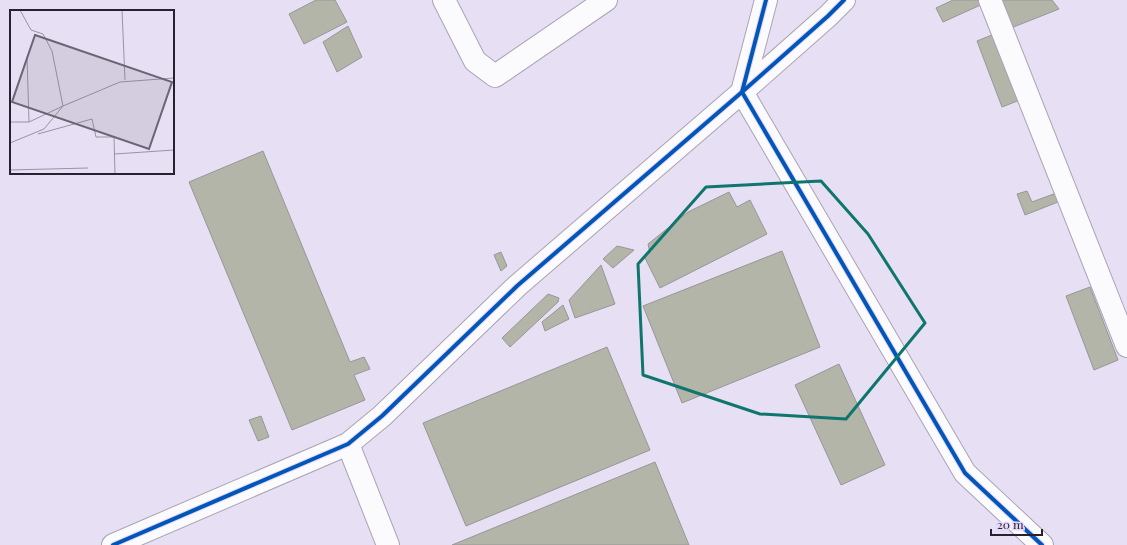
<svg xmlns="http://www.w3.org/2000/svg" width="1127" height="545" viewBox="0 0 1127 545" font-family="'Playfair Display',serif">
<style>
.building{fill:#b2b5a8;stroke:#989699}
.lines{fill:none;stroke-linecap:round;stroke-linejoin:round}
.minor-casing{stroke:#aaa4b3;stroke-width:24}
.minor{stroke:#fbfafd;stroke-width:22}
.cycleway-casing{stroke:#e5d7fb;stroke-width:6}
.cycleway{stroke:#0057b8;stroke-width:4}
.marked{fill:none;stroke:#0f766e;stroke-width:3;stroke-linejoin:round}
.inset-road{fill:none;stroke:#9b93a5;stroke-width:1}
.view{fill:#6b6474;fill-opacity:0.15;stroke:#6b6474;stroke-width:2}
.inset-edge{fill:none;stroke:#282230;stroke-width:2}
</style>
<rect width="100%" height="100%" fill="#e7dff3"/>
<g class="building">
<path d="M316,0H335L347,22L304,44L289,14Z"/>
<path d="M953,0H984L985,3L943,22L936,8Z"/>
<path d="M999,0H1052L1059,9L1011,28Z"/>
<path d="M348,26L362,57L337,72L323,42Z"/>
<path d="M999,32L1025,98L1002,107L977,41Z"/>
<path d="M263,151L350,362L364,357L370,369L354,375L365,400L292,430L189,182Z"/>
<path d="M1027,191L1032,202L1059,192L1063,200L1025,215L1017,194Z"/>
<path d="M729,192L737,207L750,200L767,234L660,288L644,256L650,253L648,244L688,212Z"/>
<path d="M617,246L634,250L613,268L603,259Z"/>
<path d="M782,251L820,347L682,403L643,306Z"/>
<path d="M501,252L507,266L501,271L494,255Z"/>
<path d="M601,265L615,304L575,318L569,300Z"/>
<path d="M1090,287L1118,360L1094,370L1066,296Z"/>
<path d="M548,294L559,298L558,302L510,347L502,338Z"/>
<path d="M563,305L569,319L545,331L542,322Z"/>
<path d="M607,347L650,450L466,526L423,423Z"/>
<path d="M839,364L885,465L841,485L795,385Z"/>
<path d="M261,416L269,437L258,441L249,420Z"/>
<path d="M655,462L689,545H452Z"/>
</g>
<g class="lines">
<defs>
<g id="minor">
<path d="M444,0L475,61L495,76L606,0"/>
<path d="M844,0L828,16L742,92L965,473L1042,545"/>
<path d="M990,0L1127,346"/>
<path d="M348,444L388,545"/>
<path d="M113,545L348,444L382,416L517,286L742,92L766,0"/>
</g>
</defs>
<use href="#minor" class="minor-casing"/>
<use href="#minor" class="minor"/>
<defs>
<g id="cycleway">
<path d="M844,0L828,16L742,92L965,473L1042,545"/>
<path d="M113,545L348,444L382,416L517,286L742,92L766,0"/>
</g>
</defs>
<use href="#cycleway" class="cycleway-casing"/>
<use href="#cycleway" class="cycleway"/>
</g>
<path class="marked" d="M821,181L868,234L925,323L846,419L760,414L643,375L638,264L706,187Z"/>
<g transform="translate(10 10)">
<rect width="164" height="164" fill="#e7dff3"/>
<path class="inset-road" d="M112,0L115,70M17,47L19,112M0,112H19L53,96L42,41L33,24L21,20L10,0M28,124L82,109L86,127H104L105,164M0,133L34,119L53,96L110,72L164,68M105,144L164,140M0,160L78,158"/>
<path class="view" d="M25,25L162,72L139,139L2,92Z"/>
<rect width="164" height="164" class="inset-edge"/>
</g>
<path d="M991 529v6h51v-6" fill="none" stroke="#282230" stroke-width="2"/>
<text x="997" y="529" font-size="12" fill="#282230" stroke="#e5d7fb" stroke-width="3" paint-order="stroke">20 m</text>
</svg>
